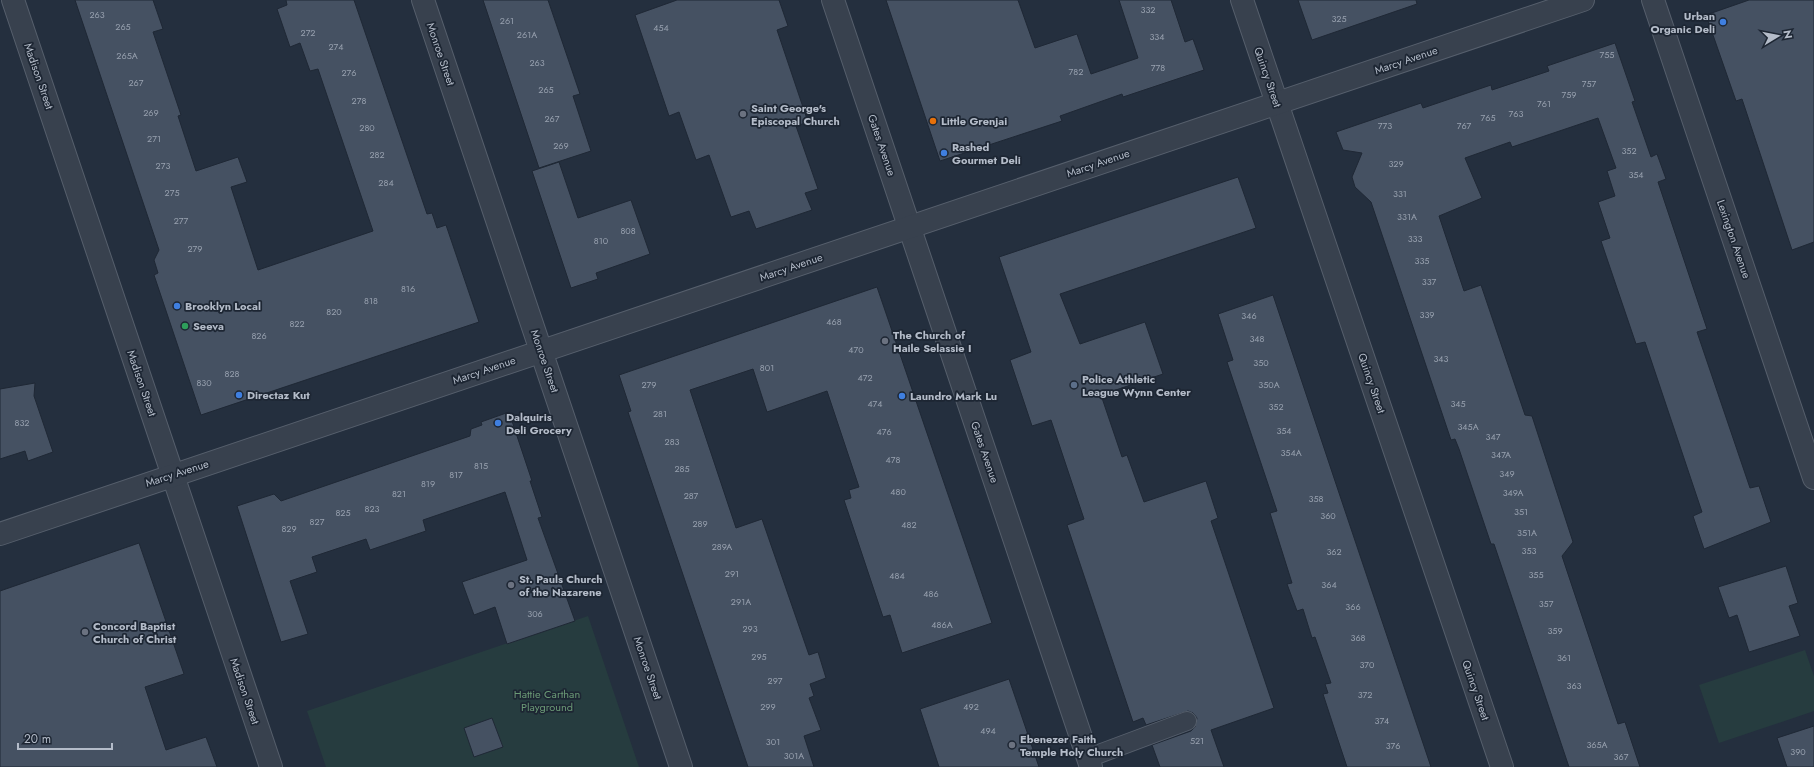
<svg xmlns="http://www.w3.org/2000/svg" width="1814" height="767" viewBox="0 0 1814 767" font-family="Jost,sans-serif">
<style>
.green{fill:#263c3f}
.building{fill:#455162;stroke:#1f2835}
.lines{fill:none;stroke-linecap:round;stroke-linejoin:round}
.service-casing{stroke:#565f6c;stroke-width:20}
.minor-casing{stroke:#565f6c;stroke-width:24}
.service{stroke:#38414e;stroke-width:18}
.minor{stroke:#38414e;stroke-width:22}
.shop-dot{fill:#3f7fe0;stroke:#1d2633;stroke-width:1.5}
.worship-dot{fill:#6b7280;stroke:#1d2633;stroke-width:1.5}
.food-dot{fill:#e8710a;stroke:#1d2633;stroke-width:1.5}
.leisure-dot{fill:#2e9e5b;stroke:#1d2633;stroke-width:1.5}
.service-dot{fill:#5c6f8a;stroke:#1d2633;stroke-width:1.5}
.labels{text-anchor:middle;stroke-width:3.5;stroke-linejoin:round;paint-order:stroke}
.number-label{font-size:9px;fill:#98a1af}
.poi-label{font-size:11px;font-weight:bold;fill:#b4bcc9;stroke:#1d2633;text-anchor:start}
.street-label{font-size:11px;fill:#b4bcc9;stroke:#1d2633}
.park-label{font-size:11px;fill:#6b9a76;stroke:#1d2633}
</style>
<rect width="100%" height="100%" fill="#242f3e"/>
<g class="green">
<path d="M588,616L639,767H326L307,711Z"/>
<path d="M1805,650L1814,676V711L1719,743L1699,685Z"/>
</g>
<g class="building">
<path d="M75,0H153L163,29L153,32L181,115L178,116L196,171L238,157L247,182L231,187L258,270L373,231L318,69L310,71L300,43L290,47L277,9L287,5L286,0H354L427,214L432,213L437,228L446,225L479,322L201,415L154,275L158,273L154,260L159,250Z"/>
<path d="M483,0H548L580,94L573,96L591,151L539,168Z"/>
<path d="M677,0H779L788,26L777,30L808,122L796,126L818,189L805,193L812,210L756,229L749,211L731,217L709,155L696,160L679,112L669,116L635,15Z"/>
<path d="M886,0H1018L1035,48L1077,34L1091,74L1138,58L1119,0H1171L1185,42L1193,39L1204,70L1123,97L1122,94L1060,116L1062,121L940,161Z"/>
<path d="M1298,0H1416L1417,4L1312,40Z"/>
<path d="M1749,0H1814V242L1792,250L1742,99L1736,101L1706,15Z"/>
<path d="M1615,43L1635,101L1632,102L1651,157L1657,154L1666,179L1658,182L1707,329L1697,332L1750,488L1759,486L1771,522L1704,549L1693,516L1702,512L1645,342L1636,344L1601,241L1610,238L1598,202L1615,196L1607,171L1616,168L1598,118L1512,147L1510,142L1465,158L1482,198L1439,216L1464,291L1481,285L1525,415L1532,416L1573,542L1562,556L1618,724L1625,722L1640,767H1569L1494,544H1491L1459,449L1455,439L1451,440L1371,202L1355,187L1352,177L1362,153L1343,150L1336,132L1421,103L1423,108L1491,85L1492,90L1549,71L1547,66Z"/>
<path d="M559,162L578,218L631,200L650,254L596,273L598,279L571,288L532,171Z"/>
<path d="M1238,177L1256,228L1060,294L1080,344L1145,322L1163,374L1101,395L1122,457L1127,455L1144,502L1206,481L1218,518L1211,521L1274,708L1211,730L1224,767H1160L1152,745L1191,731L1195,727L1197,718L1193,713L1188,711L1146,725L1143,718L1133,722L1067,525L1084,519L1051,420L1032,426L1010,360L1031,352L999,257Z"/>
<path d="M877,287L992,623L902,653L890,615L883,617L844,500L851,498L849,490L859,487L827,391L767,412L753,369L690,390L736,528L762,519L809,655L818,652L826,678L810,684L814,696L809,698L821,730L804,736L814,767H748L628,412L631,411L619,375Z"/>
<path d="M1273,295L1334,478L1431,767H1347L1337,737L1323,694L1328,693L1325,684L1331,683L1315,637L1312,638L1303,609L1297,611L1287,584L1292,583L1270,513L1277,511L1227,362L1233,360L1218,314Z"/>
<path d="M35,383L34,396L53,452L28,461L25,451L0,459V389Z"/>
<path d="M509,412L532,481H530L542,517L538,518L575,621L507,644L495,607L474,615L462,582L527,560L505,492L423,520L426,531L370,550L366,539L312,557L317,572L290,581L308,634L281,642L237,506L274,494L281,501L470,436L471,429L482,425L481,422Z"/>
<path d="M139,543L184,674L145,687L166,750L206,737L217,767H0V591Z"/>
<path d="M1786,566L1798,603L1789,606L1800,636L1749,652L1737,615L1729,618L1718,587Z"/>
<path d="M1009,679L1039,767H939L920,709Z"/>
<path d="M492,718L503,747L474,757L464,728Z"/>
<path d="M1814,726V767H1787L1777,738Z"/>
</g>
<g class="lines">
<defs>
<path id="service" d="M1088,758L1187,721"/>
<g id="minor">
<path d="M13,0L271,767"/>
<path d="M423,0L681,767"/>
<path d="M833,0L1091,767"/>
<path d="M1242,0L1502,767"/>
<path d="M1653,0L1814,478"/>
<path d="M0,534L1583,0"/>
</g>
</defs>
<use href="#service" class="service-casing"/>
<use href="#minor" class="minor-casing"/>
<use href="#service" class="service"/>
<use href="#minor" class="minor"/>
</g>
<g class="shop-dot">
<circle cx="1723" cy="22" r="4"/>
<circle cx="944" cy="153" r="4"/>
<circle cx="177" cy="306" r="4"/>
<circle cx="239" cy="395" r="4"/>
<circle cx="902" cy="396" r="4"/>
<circle cx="498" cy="423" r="4"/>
</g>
<g class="worship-dot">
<circle cx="743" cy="114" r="4"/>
<circle cx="885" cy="341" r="4"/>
<circle cx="511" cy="585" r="4"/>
<circle cx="85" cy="632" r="4"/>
<circle cx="1012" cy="745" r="4"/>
</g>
<circle class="food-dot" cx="933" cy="121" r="4"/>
<circle class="leisure-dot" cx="185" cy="326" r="4"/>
<circle class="service-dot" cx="1074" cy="385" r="4"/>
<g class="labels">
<g class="number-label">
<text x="1148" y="13">332</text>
<text x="97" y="18">263</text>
<text x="1339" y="22">325</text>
<text x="507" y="24">261</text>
<text x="123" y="30">265</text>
<text x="661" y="31">454</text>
<text x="308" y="36">272</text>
<text x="527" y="38">261A</text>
<text x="1157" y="40">334</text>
<text x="336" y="50">274</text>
<text x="1607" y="58">755</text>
<text x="127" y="59">265A</text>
<text x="537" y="66">263</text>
<text x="1158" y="71">778</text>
<text x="1076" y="75">782</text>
<text x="349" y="76">276</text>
<text x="136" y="86">267</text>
<text x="1589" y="87">757</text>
<text x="546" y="93">265</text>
<text x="1569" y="98">759</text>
<text x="359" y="104">278</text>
<text x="1544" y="107">761</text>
<text x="151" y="116">269</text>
<text x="1516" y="117">763</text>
<text x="1488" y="121">765</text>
<text x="552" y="122">267</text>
<text x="1385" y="129">773</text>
<text x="1464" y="129">767</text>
<text x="367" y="131">280</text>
<text x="154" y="142">271</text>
<text x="561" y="149">269</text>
<text x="1629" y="154">352</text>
<text x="377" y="158">282</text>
<text x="1396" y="167">329</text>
<text x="163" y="169">273</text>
<text x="1636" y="178">354</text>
<text x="386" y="186">284</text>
<text x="172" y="196">275</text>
<text x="1400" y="197">331</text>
<text x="1407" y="220">331A</text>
<text x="181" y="224">277</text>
<text x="628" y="234">808</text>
<text x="1415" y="242">333</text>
<text x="601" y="244">810</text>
<text x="195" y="252">279</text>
<text x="1422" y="264">335</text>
<text x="1429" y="285">337</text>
<text x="408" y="292">816</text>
<text x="371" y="304">818</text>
<text x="334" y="315">820</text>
<text x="1427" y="318">339</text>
<text x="1249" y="319">346</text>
<text x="834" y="325">468</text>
<text x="297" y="327">822</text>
<text x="259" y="339">826</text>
<text x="1257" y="342">348</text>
<text x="856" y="353">470</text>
<text x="1441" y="362">343</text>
<text x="1261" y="366">350</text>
<text x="767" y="371">801</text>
<text x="232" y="377">828</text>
<text x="865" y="381">472</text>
<text x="204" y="386">830</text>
<text x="649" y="388">279</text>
<text x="1269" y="388">350A</text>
<text x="875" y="407">474</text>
<text x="1458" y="407">345</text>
<text x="1276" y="410">352</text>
<text x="660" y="417">281</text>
<text x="22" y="426">832</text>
<text x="1468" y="430">345A</text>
<text x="1284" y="434">354</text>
<text x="884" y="435">476</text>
<text x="1493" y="440">347</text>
<text x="672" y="445">283</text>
<text x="1291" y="456">354A</text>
<text x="1501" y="458">347A</text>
<text x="893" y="463">478</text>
<text x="481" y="469">815</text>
<text x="682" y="472">285</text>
<text x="1507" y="477">349</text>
<text x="456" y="478">817</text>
<text x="428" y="487">819</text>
<text x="898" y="495">480</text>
<text x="1513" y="496">349A</text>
<text x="399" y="497">821</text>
<text x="691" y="499">287</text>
<text x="1316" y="502">358</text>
<text x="372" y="512">823</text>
<text x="1521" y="515">351</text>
<text x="343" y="516">825</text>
<text x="1328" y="519">360</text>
<text x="317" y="525">827</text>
<text x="700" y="527">289</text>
<text x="909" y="528">482</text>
<text x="289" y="532">829</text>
<text x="1527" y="536">351A</text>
<text x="722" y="550">289A</text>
<text x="1529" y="554">353</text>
<text x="1334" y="555">362</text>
<text x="732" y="577">291</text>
<text x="1536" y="578">355</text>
<text x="897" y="579">484</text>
<text x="1329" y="588">364</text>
<text x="931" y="597">486</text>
<text x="741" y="605">291A</text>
<text x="1546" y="607">357</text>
<text x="1353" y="610">366</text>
<text x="535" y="617">306</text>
<text x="942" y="628">486A</text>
<text x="750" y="632">293</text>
<text x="1555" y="634">359</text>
<text x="1358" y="641">368</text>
<text x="759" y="660">295</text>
<text x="1564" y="661">361</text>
<text x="1367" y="668">370</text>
<text x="775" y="684">297</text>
<text x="1574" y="689">363</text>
<text x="1365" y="698">372</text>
<text x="768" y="710">299</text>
<text x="971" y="710">492</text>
<text x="1382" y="724">374</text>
<text x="988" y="734">494</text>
<text x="1197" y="744">521</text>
<text x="773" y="745">301</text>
<text x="1597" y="748">365A</text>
<text x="1393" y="749">376</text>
<text x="1798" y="755">390</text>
<text x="794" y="759">301A</text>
<text x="1621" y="760">367</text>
</g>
<g class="poi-label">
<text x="1715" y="20" text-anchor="end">Urban<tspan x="1715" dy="13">Organic Deli</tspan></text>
<text x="751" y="112">Saint George's<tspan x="751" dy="13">Episcopal Church</tspan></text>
<text x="941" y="125">Little Grenjai</text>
<text x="952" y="151">Rashed<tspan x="952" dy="13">Gourmet Deli</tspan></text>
<text x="185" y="310">Brooklyn Local</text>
<text x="193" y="330">Seeva</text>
<text x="893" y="339">The Church of<tspan x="893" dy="13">Haile Selassie I</tspan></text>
<text x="1082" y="383">Police Athletic<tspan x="1082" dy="13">League Wynn Center</tspan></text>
<text x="247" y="399">Directaz Kut</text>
<text x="910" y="400">Laundro Mark Lu</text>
<text x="506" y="421">Dalquiris<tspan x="506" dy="13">Deli Grocery</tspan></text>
<text x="519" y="583">St. Pauls Church<tspan x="519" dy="13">of the Nazarene</tspan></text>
<text x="93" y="630">Concord Baptist<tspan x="93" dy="13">Church of Christ</tspan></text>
<text x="1020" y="743">Ebenezer Faith<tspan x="1020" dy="13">Temple Holy Church</tspan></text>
</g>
<g class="street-label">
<text transform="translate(441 54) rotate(71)" y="4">Monroe Street</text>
<text transform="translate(1406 60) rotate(-19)" y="4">Marcy Avenue</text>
<text transform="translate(39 76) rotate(71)" y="4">Madison Street</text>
<text transform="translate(1268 77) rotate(71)" y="4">Quincy Street</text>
<text transform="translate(882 145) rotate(71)" y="4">Gates Avenue</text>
<text transform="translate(1098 163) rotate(-19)" y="4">Marcy Avenue</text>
<text transform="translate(1734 239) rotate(71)" y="4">Lexington Avenue</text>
<text transform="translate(791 267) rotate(-19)" y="4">Marcy Avenue</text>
<text transform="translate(545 361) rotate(71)" y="4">Monroe Street</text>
<text transform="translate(484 370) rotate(-19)" y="4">Marcy Avenue</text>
<text transform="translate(142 383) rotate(71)" y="4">Madison Street</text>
<text transform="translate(1372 383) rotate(71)" y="4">Quincy Street</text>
<text transform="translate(985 452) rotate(71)" y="4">Gates Avenue</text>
<text transform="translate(177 473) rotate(-18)" y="4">Marcy Avenue</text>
<text transform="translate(648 668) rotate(71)" y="4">Monroe Street</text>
<text transform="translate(1476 690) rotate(71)" y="4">Quincy Street</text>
<text transform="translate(245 691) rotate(71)" y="4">Madison Street</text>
</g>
<g class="park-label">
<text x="547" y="698">Hattie Carthan<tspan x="547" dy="13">Playground</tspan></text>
</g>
</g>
<g transform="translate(1778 36) rotate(80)" stroke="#1d2633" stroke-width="3" paint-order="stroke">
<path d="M0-3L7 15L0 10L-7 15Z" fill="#b4bcc9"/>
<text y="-6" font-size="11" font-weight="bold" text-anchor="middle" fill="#b4bcc9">N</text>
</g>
<path d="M18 743v6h94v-6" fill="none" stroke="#b4bcc9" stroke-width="2"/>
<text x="24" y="743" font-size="12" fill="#b4bcc9" stroke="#1d2633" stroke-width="3" paint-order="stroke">20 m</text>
</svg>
